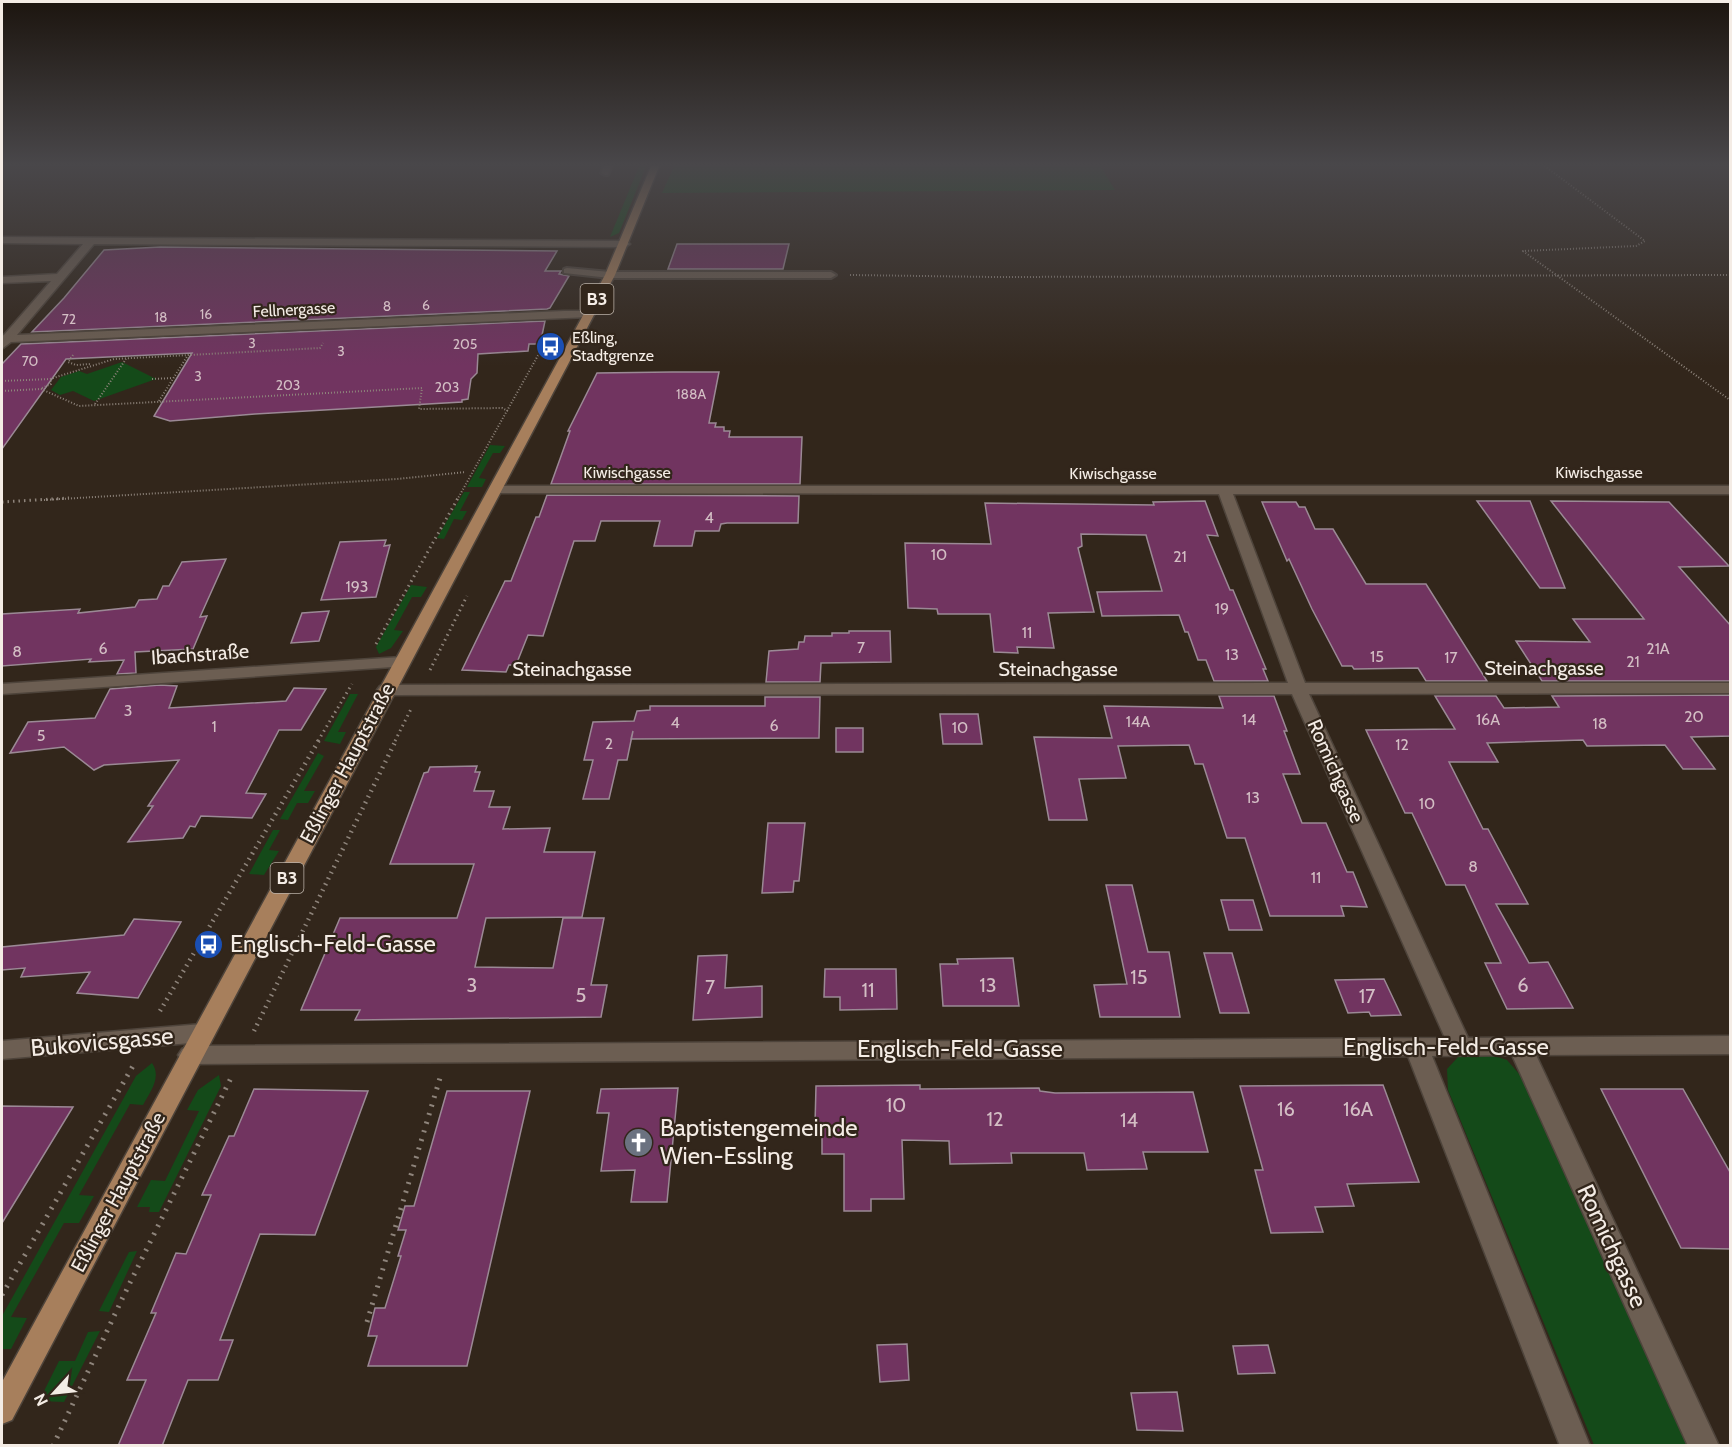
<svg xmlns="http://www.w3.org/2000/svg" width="1732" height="1447" viewBox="0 0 1732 1447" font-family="Cabin,sans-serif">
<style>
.green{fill:#144a19}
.building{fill:#713460;stroke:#9b8995;stroke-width:1.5}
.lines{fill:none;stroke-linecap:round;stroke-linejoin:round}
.service-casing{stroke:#4e443b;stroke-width:4}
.minor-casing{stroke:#4e443b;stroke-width:3}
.primary-casing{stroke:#4e443b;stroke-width:3}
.path-far3{stroke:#8e847b;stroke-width:2;stroke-dasharray:1 2;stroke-linecap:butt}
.path-far2{stroke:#8e847b;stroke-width:3;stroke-dasharray:1.5 4;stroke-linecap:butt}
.path-far1{stroke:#8e847b;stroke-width:4.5;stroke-dasharray:1.5 5;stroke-linecap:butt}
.path{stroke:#8e847b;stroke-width:5;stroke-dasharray:2 7;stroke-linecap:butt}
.service{fill:#6c5e52;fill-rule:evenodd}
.minor{fill:#6c5e52;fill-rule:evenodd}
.primary{fill:#a77f5c;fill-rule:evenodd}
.labels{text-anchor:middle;stroke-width:4.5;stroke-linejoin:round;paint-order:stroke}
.far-number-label{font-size:14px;fill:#d3bec4}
.far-street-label{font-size:16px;fill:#f4ece5;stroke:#32261b}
.far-poi-label{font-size:16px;fill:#f4ece5;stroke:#32261b;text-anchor:start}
.number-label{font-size:16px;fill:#d3bec4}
.shield{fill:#32261b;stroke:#bab1a8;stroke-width:1.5}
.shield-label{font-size:18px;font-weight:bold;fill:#f4ece5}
.street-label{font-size:20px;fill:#f4ece5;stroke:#32261b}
.near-number-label{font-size:20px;fill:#d3bec4}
.near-poi-label{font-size:24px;fill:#f4ece5;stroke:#32261b;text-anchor:start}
.near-street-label{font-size:24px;fill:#f4ece5;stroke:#32261b}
</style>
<rect width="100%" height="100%" fill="#32261b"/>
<g class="green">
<path d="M640,164H647L619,233L610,237Z"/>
<path d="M675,164H1099L1115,190L662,193Z"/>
<path d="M122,362L156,379L94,401L73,391L60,395L51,390L61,377L79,371L87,374Z"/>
<path d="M490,445L505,446L500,453H493L479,478L486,479L482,487H467Z"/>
<path d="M464,492H470L460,511H467L462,520L454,519L444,539L437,538Z"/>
<path d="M411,585L427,587L421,597H412L394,630L403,631L391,648L379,654L376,647Z"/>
<path d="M350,694H358L338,732H346L340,744L324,741Z"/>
<path d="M318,753L324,756L304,791H315L308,803H297L288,820L280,819Z"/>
<path d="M273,830H280L269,850L279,851L264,875L249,874Z"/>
<path d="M1489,1054L1507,1060L1520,1075L1691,1445H1594L1448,1090L1447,1069L1459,1056Z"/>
<path d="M152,1063C162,1077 150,1092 143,1105L130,1104L79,1195L94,1196L79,1223H64L11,1317L27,1318L11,1349H2V1316L136,1076Z"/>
<path d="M219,1075L221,1086L159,1212H149L150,1207H137L151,1180L165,1181L199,1111L187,1110L198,1090Z"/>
<path d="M137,1251L109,1312L99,1311L129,1252Z"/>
<path d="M100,1331L64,1402L39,1401L59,1361H75L88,1332Z"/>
</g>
<g class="building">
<path d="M677,244H789L783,269H668Z"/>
<path d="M160,247L557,251L545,271H561L559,274L569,276L550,308L547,309L32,332L64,298L104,250Z"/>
<path d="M545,321L541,340L538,344H529L528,351L478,354L477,373L471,379L468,399L462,400V402L255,414L170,421L154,416L192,353L66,359L2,449V364L21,344Z"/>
<path d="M672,372H719L709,423H716L715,427H724V431H730L729,437H802L800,484H551L570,431H568L597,373Z"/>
<path d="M547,495L799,496L798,523H727L721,524L719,531H695L692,546H654L660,521H601L595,541H574L543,636L528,635L516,665H509L506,672L462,670L505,581H511L536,517H539Z"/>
<path d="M1205,501L1218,536L1207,535L1230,590H1233L1266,669H1263L1268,681H1214L1206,660H1198L1188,632H1185L1179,615L1102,616L1097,592L1162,591L1146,535L1081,534L1082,546L1078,548L1094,612L1048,613L1054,648L1017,647L1018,653L994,652L990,614H938L937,609L908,608L905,543L991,544L985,503L1154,505L1153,502Z"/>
<path d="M1477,501H1530L1565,588H1540Z"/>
<path d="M1551,501L1669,502L1729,566L1679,567L1731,626V681H1542L1516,641L1590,642L1573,619H1644Z"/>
<path d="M1262,502H1296L1299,507H1305L1315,529H1333L1366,584H1426L1487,681H1426L1418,668L1354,669L1352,666H1342L1312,609L1289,559L1287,561Z"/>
<path d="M386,540L384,546L390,545L376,597L321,600L340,542Z"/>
<path d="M226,559L200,617L207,616L193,649L135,652L136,673L117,674L124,660L89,662L91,659L2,666V614L80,609L78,613L135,607L139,600L157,599L163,586H169L182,562Z"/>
<path d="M329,611L319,641L291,643L302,613Z"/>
<path d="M849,631H890L891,662L821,663L820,682H766L769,651L798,649L799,642H804L805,636H832V633H849Z"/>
<path d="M160,685L177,686L169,708L286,701L294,688L326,689L301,730H279L246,793L266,794L252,818L201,816L195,827L190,826L183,838L128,842L153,806H148L179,760L104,765L94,770L64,747L10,753L28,722L95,718L110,689Z"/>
<path d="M1731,695V736L1691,737L1715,769H1683L1665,745L1587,746L1583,740L1487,743L1498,762H1449L1483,829H1488L1528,904H1496L1529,963L1548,962L1573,1008L1507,1009L1485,963H1501L1465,885H1446L1412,813H1405L1366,730L1455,729L1435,696H1496L1504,708L1559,707L1552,696Z"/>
<path d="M1219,696H1274L1287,731H1284L1300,774H1283L1302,823H1326L1347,872H1353L1367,907L1341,906L1344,916H1270L1245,838H1227L1203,764H1195L1189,745L1118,746L1126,778L1079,779L1087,820H1049L1034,737L1112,738L1104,706L1223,708Z"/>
<path d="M765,697H820L819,738L631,739L633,731L627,760H618L609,799H583L593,760H584L593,722L634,721L637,711L650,710V706H765Z"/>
<path d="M940,714H978L982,744H943Z"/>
<rect x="836" y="728" width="27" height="24"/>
<path d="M477,766L475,772H480L474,791H494L489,807H510L503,829L550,828L544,852H595L582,917L486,918L475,967L553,968L563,918H604L591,985H607L601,1017L355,1020L360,1010H301L340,918H457L474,864H390L424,773L428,772L430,767Z"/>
<path d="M768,823H805L799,881H794L793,892L762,893Z"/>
<path d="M1106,885H1132L1148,952H1169L1180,1017H1100L1094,985L1127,984Z"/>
<path d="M1221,900H1253L1262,930H1229Z"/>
<path d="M134,919L181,922L138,998L77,993L90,972L21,977L25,968L2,970V947L124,935Z"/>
<path d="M1204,953H1232L1249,1013H1220Z"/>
<path d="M727,955L725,988L762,986V1017L693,1020L698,956Z"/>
<path d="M1013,958L1019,1006H943L940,964H958L957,959Z"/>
<path d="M825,969H896L897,1009L840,1010V997H824Z"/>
<path d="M1384,979L1401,1015L1371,1016L1369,1012L1348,1013L1335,980Z"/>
<path d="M920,1085V1089L1039,1088L1040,1091L1055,1093L1193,1092L1208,1152H1143L1147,1169L1087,1170L1084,1153H1011L1012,1163L950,1164L949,1141L902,1140L904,1199H871V1211H844V1154H822V1125H815L816,1086Z"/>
<path d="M1383,1085L1419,1182L1347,1184L1354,1206L1315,1207L1323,1232L1271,1233L1255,1170H1263L1240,1086Z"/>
<path d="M678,1088L667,1202H631L635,1170L601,1171L609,1113H597L601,1089Z"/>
<path d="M254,1089L368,1091L315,1235L260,1234L220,1340H233L218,1380H188L162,1446H118L146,1380H127L156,1313H151L176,1253L186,1254L211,1195H202L229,1136H234Z"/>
<path d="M1601,1089H1683L1731,1174V1249L1681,1248Z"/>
<path d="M447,1091H530L467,1366H368L377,1336H368L375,1308H385L401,1256H398L406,1230H398L405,1206H414Z"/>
<path d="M2,1106L73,1107L2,1223Z"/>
<path d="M907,1344L909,1380L880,1382L877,1345Z"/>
<path d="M1268,1345L1275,1373L1238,1374L1233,1346Z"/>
<path d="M1177,1392L1183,1431L1137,1430L1131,1393Z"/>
</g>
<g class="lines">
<defs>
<g id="service">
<path d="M605,164H613L608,175H605L601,173Z"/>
<path d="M567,268L610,272H831L836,275L831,278H610L564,273V269Z"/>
</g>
<g id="minor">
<path d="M2,237L625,241L630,244L625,247L94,244L17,335L564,311H589L595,314L589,317L11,342L3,348L2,336L4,335L51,281L2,283V277L57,274L83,244L2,243Z"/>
<path d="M496,486H1730V494H1233L1305,683H1730V693L1309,694L1468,1038L1730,1036V1054L1536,1055L1719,1446H1688L1512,1055L1432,1056L1590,1446H1560L1408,1056L190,1064L182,1061L178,1055L182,1049L190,1046L1445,1038L1292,694L386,695L380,694L377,690L380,686L386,685L1288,683L1219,494L491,493L489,490Z"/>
<path d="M401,657L407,658L409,662L407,666L2,694V684Z"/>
<path d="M202,1024L210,1027L214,1033L210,1039L202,1042L2,1059V1041Z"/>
</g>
<path id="primary" d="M652,164H660L615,275L12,1420L2,1424V1382L605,275Z"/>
</defs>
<use href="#service" class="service-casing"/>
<use href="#minor" class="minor-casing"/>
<use href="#primary" class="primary-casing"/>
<g class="path-far3">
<path d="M1542,164L1645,241L1636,246L1523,251L1730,400"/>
<path d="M850,275L995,277L1730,275"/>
<path d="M73,355L68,362L76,365L91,364"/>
<path d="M152,379L173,378"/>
<path d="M2,381L50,379L114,359L320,348L323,343"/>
<path d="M42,388L51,384L50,379"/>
<path d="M2,391L41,389L79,406L422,388L419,409L502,408L508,411"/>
<path d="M159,401L188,355"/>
<path d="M95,404L126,359"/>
<path d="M44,500L397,479L466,472"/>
<path d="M457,500L550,334"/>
</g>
<g class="path-far2">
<path d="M2,502L69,498"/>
<path d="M376,644L458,498"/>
<path d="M430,670L467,596"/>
<path d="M318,741L352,684"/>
<path d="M395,741L411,709"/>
</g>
<g class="path-far1">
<path d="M160,1011L319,740"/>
<path d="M254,1031L396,740"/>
</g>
<g class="path">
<path d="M2,1295L134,1064"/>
<path d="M367,1322L440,1078"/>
<path d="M53,1446L123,1297L231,1078"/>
</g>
<use href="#service" class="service"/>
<use href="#minor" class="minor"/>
<use href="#primary" class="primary"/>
</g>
<linearGradient id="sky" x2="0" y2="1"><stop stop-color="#1c150f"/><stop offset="0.45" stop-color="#49474a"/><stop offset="1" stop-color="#49474a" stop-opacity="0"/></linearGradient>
<rect width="1732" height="366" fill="url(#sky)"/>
<defs>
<symbol id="bus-disc" viewBox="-11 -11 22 22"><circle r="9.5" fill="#1a4fb4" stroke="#32261b"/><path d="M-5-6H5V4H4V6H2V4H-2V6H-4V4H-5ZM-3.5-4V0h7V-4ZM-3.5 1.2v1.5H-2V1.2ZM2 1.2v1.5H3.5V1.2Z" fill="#fff"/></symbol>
<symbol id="church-disc" viewBox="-11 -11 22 22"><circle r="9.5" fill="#6b7280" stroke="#32261b"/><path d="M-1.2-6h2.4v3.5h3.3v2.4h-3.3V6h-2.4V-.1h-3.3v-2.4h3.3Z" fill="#fff"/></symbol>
</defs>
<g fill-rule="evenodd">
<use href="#bus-disc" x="534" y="330" width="33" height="33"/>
<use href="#bus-disc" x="192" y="928" width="33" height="33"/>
<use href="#church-disc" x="622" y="1126" width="33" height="33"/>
</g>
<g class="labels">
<g class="far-number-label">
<text x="426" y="310">6</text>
<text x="387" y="311">8</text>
<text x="206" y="319">16</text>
<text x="161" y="322">18</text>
<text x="69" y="324">72</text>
<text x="252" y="348">3</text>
<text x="465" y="349">205</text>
<text x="341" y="356">3</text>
<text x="30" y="366">70</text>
<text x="198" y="381">3</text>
<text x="288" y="390">203</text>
<text x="447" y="392">203</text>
<text x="691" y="399">188A</text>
</g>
<g class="far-street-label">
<text transform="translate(294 309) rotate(-3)" y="6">Fellnergasse</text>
<text x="627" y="478">Kiwischgasse</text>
<text x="1599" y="478">Kiwischgasse</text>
<text x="1113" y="479">Kiwischgasse</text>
</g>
<g class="far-poi-label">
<text x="572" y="343">Eßling,<tspan x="572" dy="18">Stadtgrenze</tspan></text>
</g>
<g class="number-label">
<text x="709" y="523">4</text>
<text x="939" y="560">10</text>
<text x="1180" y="562">21</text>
<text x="357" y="592">193</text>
<text x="1222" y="614">19</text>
<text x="1027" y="638">11</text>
<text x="861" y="653">7</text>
<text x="103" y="654">6</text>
<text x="1658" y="654">21A</text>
<text x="17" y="657">8</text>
<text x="1232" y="660">13</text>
<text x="1377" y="662">15</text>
<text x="1451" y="663">17</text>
<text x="1633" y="667">21</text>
<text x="128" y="716">3</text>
<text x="1694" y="722">20</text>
<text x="1249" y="725">14</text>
<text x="1488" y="725">16A</text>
<text x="1138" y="727">14A</text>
<text x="675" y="728">4</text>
<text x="1600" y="729">18</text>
<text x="774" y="731">6</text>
<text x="214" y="732">1</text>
<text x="960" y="733">10</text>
<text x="41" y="741">5</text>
<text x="609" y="749">2</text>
<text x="1402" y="750">12</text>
<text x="1253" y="803">13</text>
<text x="1427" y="809">10</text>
<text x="1473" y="872">8</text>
<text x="1316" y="883">11</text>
</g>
<g class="shield">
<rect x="580.5" y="284" width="33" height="30" rx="4.5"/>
<rect x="270.5" y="863" width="33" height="30" rx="4.5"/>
</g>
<g class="shield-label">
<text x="597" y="305">B3</text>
<text x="287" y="884">B3</text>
</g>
<g class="street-label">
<text transform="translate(200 654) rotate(-4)" y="7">Ibachstraße</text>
<text x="1544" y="675">Steinachgasse</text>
<text x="572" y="676">Steinachgasse</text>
<text x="1058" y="676">Steinachgasse</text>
<text transform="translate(347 763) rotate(-62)" y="7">Eßlinger Hauptstraße</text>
<text transform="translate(1336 771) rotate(66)" y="7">Romichgasse</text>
<text transform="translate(118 1192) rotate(-62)" y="7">Eßlinger Hauptstraße</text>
</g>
<g class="near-number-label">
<text x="1139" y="984">15</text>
<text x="472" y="992">3</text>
<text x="988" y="992">13</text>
<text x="1523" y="992">6</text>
<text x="710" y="994">7</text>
<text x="868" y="997">11</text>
<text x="581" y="1002">5</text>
<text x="1367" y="1003">17</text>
<text x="896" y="1112">10</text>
<text x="1286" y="1116">16</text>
<text x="1358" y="1116">16A</text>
<text x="995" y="1126">12</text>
<text x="1129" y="1127">14</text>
</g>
<g class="near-poi-label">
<text x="230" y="952">Englisch-Feld-Gasse</text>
<text x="660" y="1136">Baptistengemeinde<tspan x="660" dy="28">Wien-Essling</tspan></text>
</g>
<g class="near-street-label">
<text transform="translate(102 1042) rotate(-5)" y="8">Bukovicsgasse</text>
<text x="1446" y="1055">Englisch-Feld-Gasse</text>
<text x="960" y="1057">Englisch-Feld-Gasse</text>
<text transform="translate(1612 1246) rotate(65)" y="8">Romichgasse</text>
</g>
</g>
<rect width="1732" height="1447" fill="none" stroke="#f4ece5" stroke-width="6"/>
<g transform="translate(54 1393) rotate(243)" stroke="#32261b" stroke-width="4.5" paint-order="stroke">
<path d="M0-4.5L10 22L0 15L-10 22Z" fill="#f4ece5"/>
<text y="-9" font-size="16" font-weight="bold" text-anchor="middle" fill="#f4ece5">N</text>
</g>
</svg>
